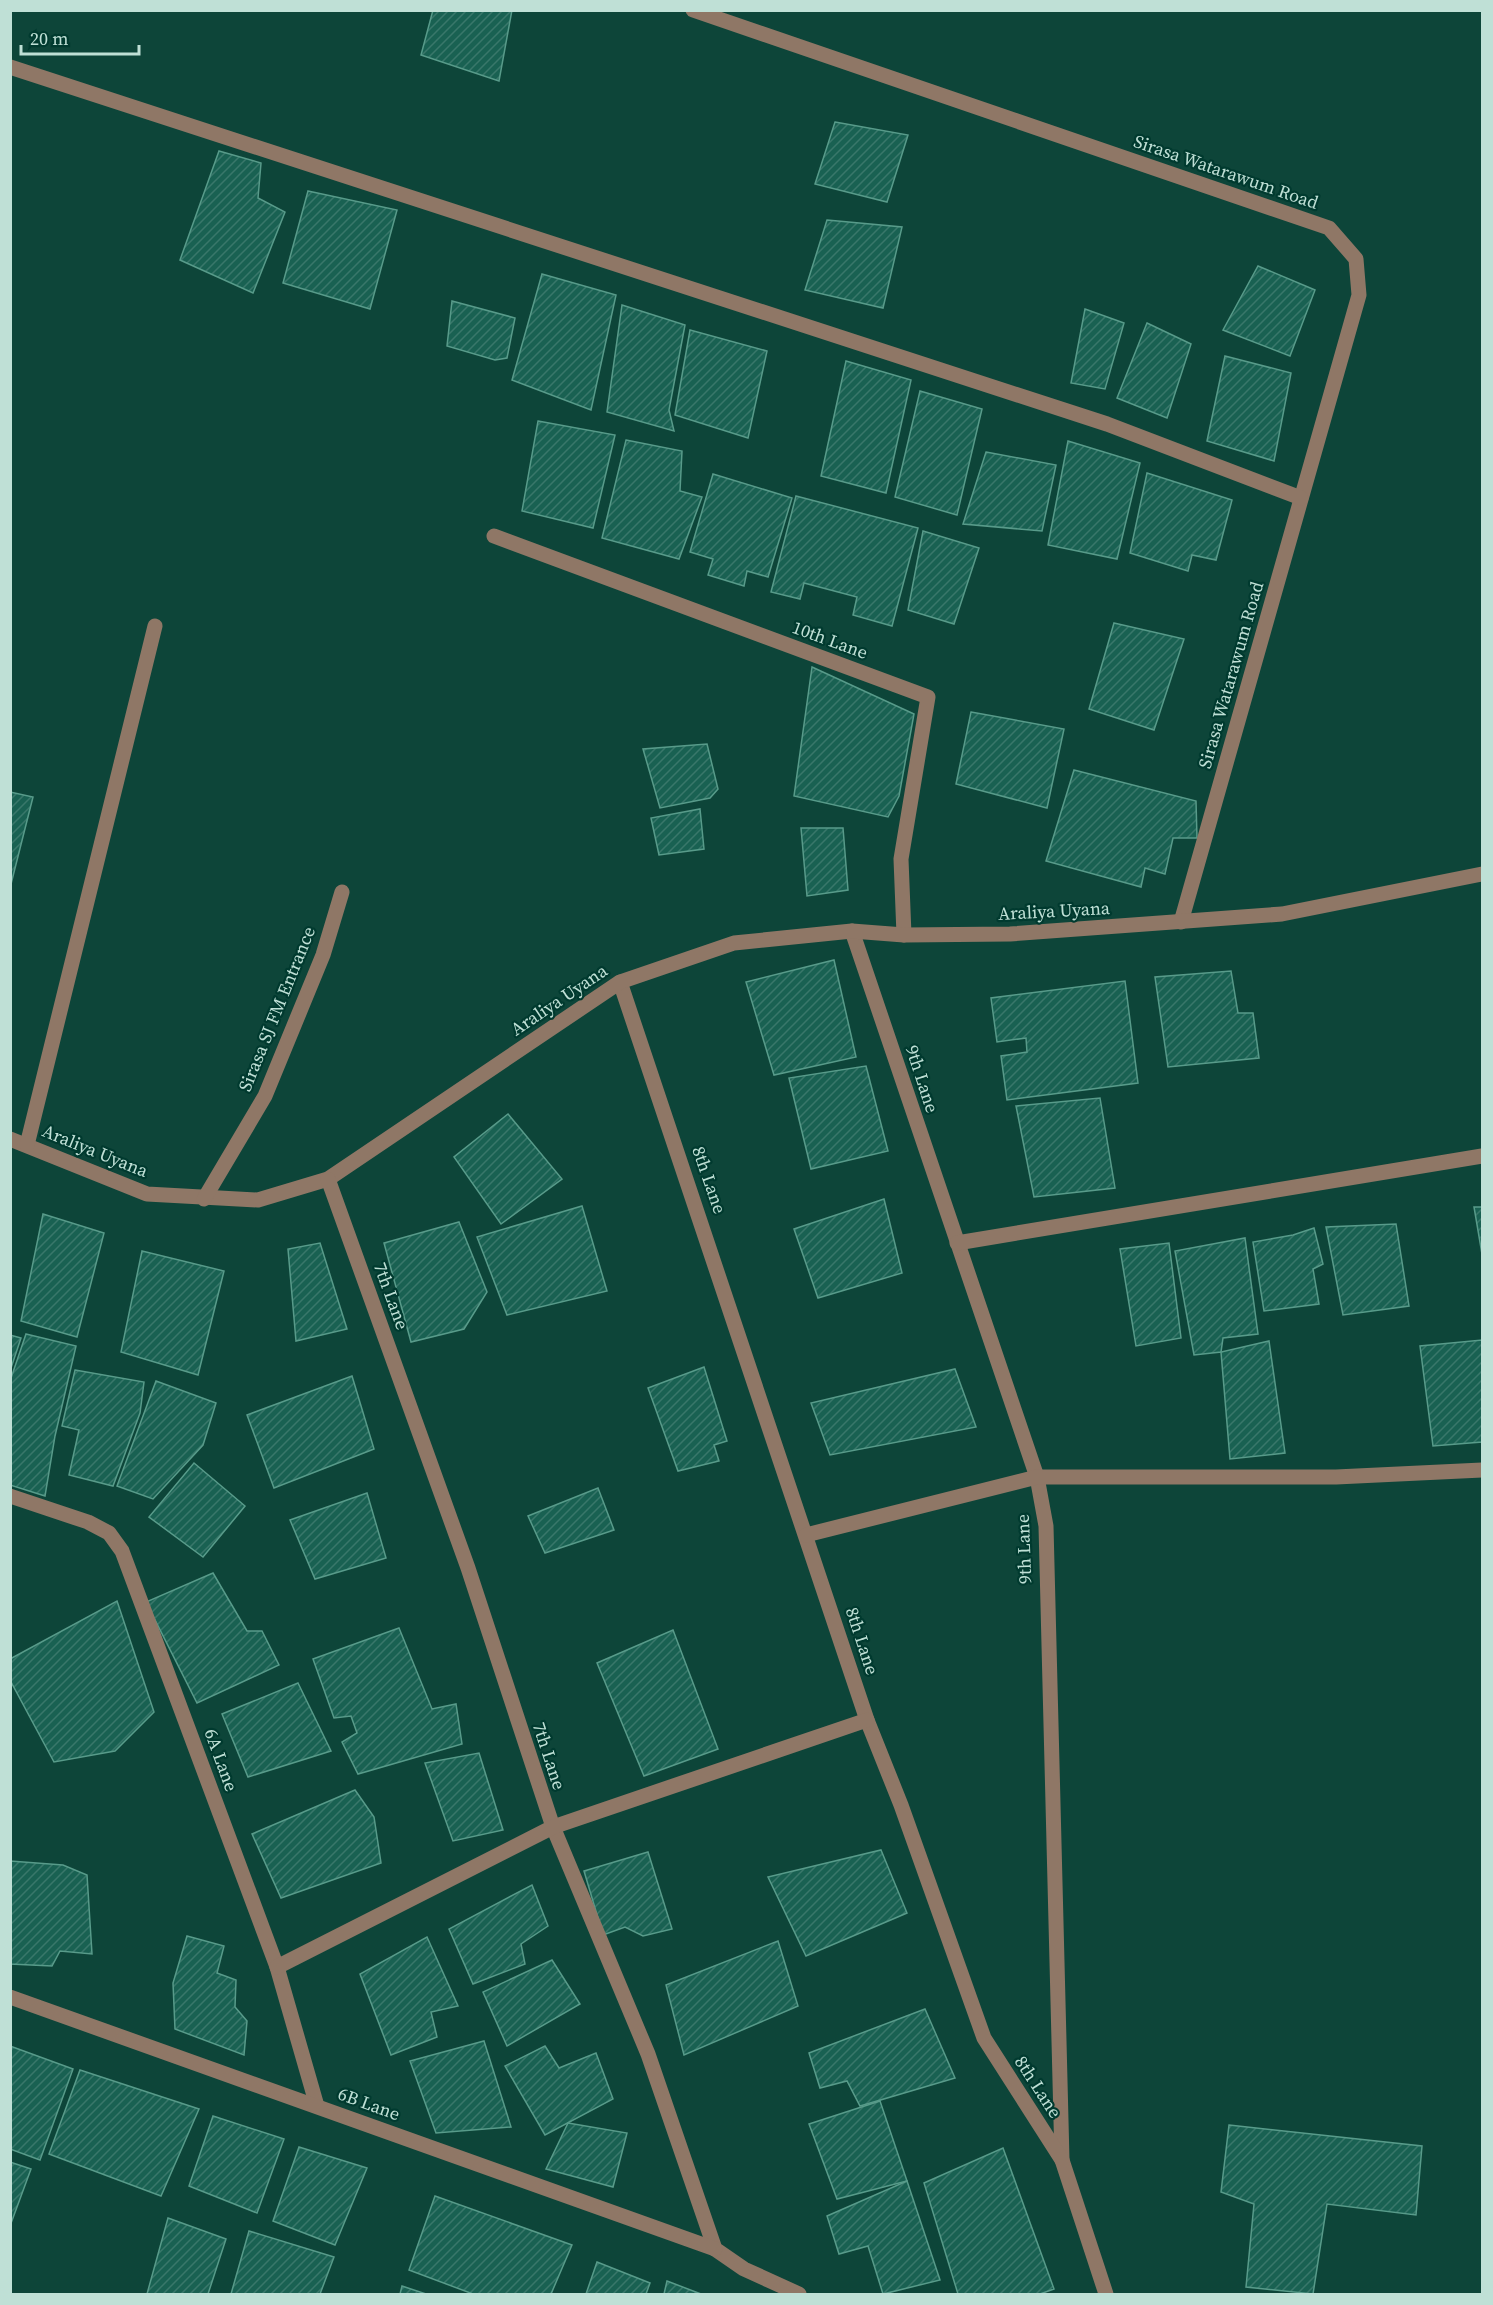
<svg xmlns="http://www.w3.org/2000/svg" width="1493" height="2305" viewBox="0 0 1493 2305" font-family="'Source Serif 4',serif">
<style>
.building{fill:url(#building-hatch);stroke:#589b8a;stroke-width:1.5}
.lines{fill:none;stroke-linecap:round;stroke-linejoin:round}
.minor{stroke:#8f7766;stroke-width:15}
.labels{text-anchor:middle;stroke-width:4.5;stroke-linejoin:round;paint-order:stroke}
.street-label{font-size:18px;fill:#bfe0d6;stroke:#003a2f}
</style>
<defs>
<pattern id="building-hatch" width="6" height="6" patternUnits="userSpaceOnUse" patternTransform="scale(1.5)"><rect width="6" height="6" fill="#196152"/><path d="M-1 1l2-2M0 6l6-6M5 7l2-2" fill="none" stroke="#39776a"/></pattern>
</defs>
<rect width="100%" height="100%" fill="#0d4539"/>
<g class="building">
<path d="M433,10H512L499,81L421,55Z"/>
<path d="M835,122L908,135L887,202L815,184Z"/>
<path d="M219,151L261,163L258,198L285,212L253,293L180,260Z"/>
<path d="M308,191L397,210L370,309L283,283Z"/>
<path d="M827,220L902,227L883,308L805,290Z"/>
<path d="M1258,266L1315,290L1290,356L1223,330Z"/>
<path d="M542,274L616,295L591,410L512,380Z"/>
<path d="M452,301L515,318L507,358L495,360L447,346Z"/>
<path d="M622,305L685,325L669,410L674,431L607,412Z"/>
<path d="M1085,309L1124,323L1105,389L1071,383Z"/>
<path d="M1147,323L1191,344L1167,418L1117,398Z"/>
<path d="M690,330L767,351L748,438L675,415Z"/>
<path d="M1225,356L1291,373L1274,461L1207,441Z"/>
<path d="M846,361L911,380L886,493L821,476Z"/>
<path d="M920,391L982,409L957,515L895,497Z"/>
<path d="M538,421L615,435L593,528L522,511Z"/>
<path d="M626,440L682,451L680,491L702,497L679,559L602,538Z"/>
<path d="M1068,441L1140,463L1117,559L1048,545Z"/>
<path d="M986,452L1056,465L1042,531L963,524Z"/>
<path d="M1147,473L1232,500L1216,560L1192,555L1188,571L1130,553Z"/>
<path d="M713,474L792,498L768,577L747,571L744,586L708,575L713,559L690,552Z"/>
<path d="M796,496L918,528L892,626L853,615L857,597L804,583L800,599L771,592Z"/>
<path d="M923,531L979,548L954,624L908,610Z"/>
<path d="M1114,623L1184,639L1154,730L1089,709Z"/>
<path d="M812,667L914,714L899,796L888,817L794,796Z"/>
<path d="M971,712L1064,729L1047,808L956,784Z"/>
<path d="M707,744L718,789L710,798L660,808L643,749Z"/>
<path d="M1074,770L1196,801L1197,838H1173L1165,874L1145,868L1141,887L1046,861Z"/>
<path d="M10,792L33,797L10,888Z"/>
<path d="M700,809L704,849L659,855L651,818Z"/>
<path d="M801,828H843L848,890L807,896Z"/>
<path d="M834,960L856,1057L774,1075L746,982Z"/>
<path d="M1231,971L1238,1013H1253L1259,1058L1168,1067L1155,977Z"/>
<path d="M1125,981L1138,1083L1007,1100L1001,1056L1027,1052L1026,1038L997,1042L991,998Z"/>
<path d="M866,1066L888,1151L811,1169L789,1078Z"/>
<path d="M1100,1098L1115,1188L1034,1197L1016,1106Z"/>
<path d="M508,1114L562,1179L501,1224L454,1157Z"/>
<path d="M884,1199L902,1273L818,1298L794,1229Z"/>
<path d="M582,1206L607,1291L507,1315L477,1237Z"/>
<path d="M1474,1207H1482V1254Z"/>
<path d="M43,1214L104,1233L77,1337L21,1321Z"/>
<path d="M459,1222L487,1292L464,1329L411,1342L384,1243Z"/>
<path d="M1396,1224L1409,1306L1343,1315L1326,1227Z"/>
<path d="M1314,1228L1323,1264L1313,1269L1319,1304L1264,1311L1253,1242L1293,1235Z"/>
<path d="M1245,1238L1258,1334L1223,1338L1221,1352L1194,1355L1175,1251Z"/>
<path d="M320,1243L347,1329L296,1341L288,1249Z"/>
<path d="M1169,1243L1181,1338L1136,1346L1120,1249Z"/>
<path d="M142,1251L224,1271L198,1375L121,1352Z"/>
<path d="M26,1334L76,1346L55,1436L45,1496L10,1485V1381Z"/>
<path d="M10,1335L21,1338L10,1371Z"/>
<path d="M1482,1340V1442L1433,1446L1420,1346Z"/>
<path d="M1269,1341L1285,1453L1230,1459L1221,1352Z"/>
<path d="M704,1367L727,1441L714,1445L719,1461L678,1471L648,1388Z"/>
<path d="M955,1369L976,1427L830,1455L811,1403Z"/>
<path d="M75,1370L144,1382L140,1413L113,1486L69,1475L79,1430L62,1426Z"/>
<path d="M352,1376L374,1449L274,1488L247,1415Z"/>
<path d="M156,1381L216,1403L203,1445L153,1499L117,1486Z"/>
<path d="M194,1463L245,1506L203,1557L149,1517Z"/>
<path d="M598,1488L614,1530L545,1553L528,1516Z"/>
<path d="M367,1493L386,1558L315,1579L290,1520Z"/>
<path d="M213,1573L247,1631H262L279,1665L197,1703L146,1602Z"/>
<path d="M117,1601L154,1712L115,1751L54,1762L10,1680V1659Z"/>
<path d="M399,1628L432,1709L456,1704L462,1744L358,1774L342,1742L357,1733L351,1716L334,1718L313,1659Z"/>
<path d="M673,1630L718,1749L644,1776L597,1663Z"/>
<path d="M298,1683L331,1751L248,1777L222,1714Z"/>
<path d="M479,1753L503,1830L453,1841L425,1763Z"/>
<path d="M355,1790L374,1817L381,1863L281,1898L252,1834Z"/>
<path d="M881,1850L907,1913L806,1956L768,1877Z"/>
<path d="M648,1852L672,1929L643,1936L625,1927L603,1935L584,1871Z"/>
<path d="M10,1861L63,1865L87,1875L92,1954L60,1951L52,1966L10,1964Z"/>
<path d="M532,1885L548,1926L521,1944L525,1964L473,1984L449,1929Z"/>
<path d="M187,1936L224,1946L217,1973L236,1980L235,2007L247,2021L244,2055L175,2029L173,1983Z"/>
<path d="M427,1937L458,2006L431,2012L437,2037L391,2055L360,1974Z"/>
<path d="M778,1941L798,2006L684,2055L666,1985Z"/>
<path d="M552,1960L580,2004L507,2046L483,1992Z"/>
<path d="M925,2009L955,2078L860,2106L847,2081L820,2088L809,2053Z"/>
<path d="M484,2041L511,2127L436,2133L410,2061Z"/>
<path d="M10,2046L73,2069L40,2160L10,2149Z"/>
<path d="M545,2046L559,2068L596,2053L613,2099L545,2135L505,2066Z"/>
<path d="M80,2070L199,2109L161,2196L49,2154Z"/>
<path d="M880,2101L907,2181L837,2199L809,2124Z"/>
<path d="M213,2116L284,2139L257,2213L189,2186Z"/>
<path d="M568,2123L627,2133L613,2187L546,2169Z"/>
<path d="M1229,2125L1422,2146L1416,2215L1327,2204L1313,2294L1246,2287L1254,2204L1221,2192Z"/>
<path d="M299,2147L367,2168L335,2245L273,2221Z"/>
<path d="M1003,2148L1054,2289L1040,2294H958L924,2183Z"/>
<path d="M10,2162L31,2169L10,2226Z"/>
<path d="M907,2181L940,2280L883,2294L868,2246L839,2254L827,2216Z"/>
<path d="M435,2196L572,2245L551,2294H473L409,2270Z"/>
<path d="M168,2218L226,2239L208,2294H147Z"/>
<path d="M249,2231L334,2257L320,2294H231Z"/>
<path d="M597,2262L650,2283L646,2294H586Z"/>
<path d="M667,2281L701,2294H664Z"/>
<path d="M402,2286L426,2294H400Z"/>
</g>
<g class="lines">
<g class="minor">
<path d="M693,10L1329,228L1356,259L1359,295L1181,922"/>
<path d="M10,67L1107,424L1301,498"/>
<path d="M494,536L928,697L901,859L904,935"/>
<path d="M852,931L1037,1477L1046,1526L1062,2160"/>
<path d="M620,982L867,1720L901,1805L984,2038L1062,2160L1106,2294"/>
<path d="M10,1139L147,1194L258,1200L328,1179L620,982L734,943L852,931L904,935L1010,934L1282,914L1482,874"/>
<path d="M27,1145L155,626"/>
<path d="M328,1179L468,1568L553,1827L648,2054L715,2249L744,2269L799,2294"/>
<path d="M204,1199L265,1096L323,955L342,892"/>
<path d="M957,1243L1482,1156"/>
<path d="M10,1496L88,1522L109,1533L122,1551L277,1967L317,2106"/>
<path d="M806,1535L1037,1477H1336L1482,1470"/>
<path d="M277,1967L553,1827L867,1720"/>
<path d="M10,1997L715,2249"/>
</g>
</g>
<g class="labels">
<g class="street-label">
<text transform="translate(1226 172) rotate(19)" y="6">Sirasa Watarawum Road</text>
<text transform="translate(830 640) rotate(20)" y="6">10th Lane</text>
<text transform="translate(1231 675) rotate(-74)" y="6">Sirasa Watarawum Road</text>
<text transform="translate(1054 911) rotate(-3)" y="6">Araliya Uyana</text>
<text transform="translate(559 1000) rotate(-34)" y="6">Araliya Uyana</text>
<text transform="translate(277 1009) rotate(-68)" y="6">Sirasa SJ FM Entrance</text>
<text transform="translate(922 1079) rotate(72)" y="6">9th Lane</text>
<text transform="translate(95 1151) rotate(22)" y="6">Araliya Uyana</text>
<text transform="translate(709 1180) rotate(71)" y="6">8th Lane</text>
<text transform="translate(391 1296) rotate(70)" y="6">7th Lane</text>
<text transform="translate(1024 1549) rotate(-92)" y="6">9th Lane</text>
<text transform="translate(862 1641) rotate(72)" y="6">8th Lane</text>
<text transform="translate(549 1756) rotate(72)" y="6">7th Lane</text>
<text transform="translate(221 1760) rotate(70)" y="6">6A Lane</text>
<text transform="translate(1038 2087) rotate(57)" y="6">8th Lane</text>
<text transform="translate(369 2104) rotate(20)" y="6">6B Lane</text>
</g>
</g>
<rect width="1493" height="2305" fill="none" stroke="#bfe0d6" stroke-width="24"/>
<path d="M21 45v9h118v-9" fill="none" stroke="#bfe0d6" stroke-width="3"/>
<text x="30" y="45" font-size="18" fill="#bfe0d6" stroke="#003a2f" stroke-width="4.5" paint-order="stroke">20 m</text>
</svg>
